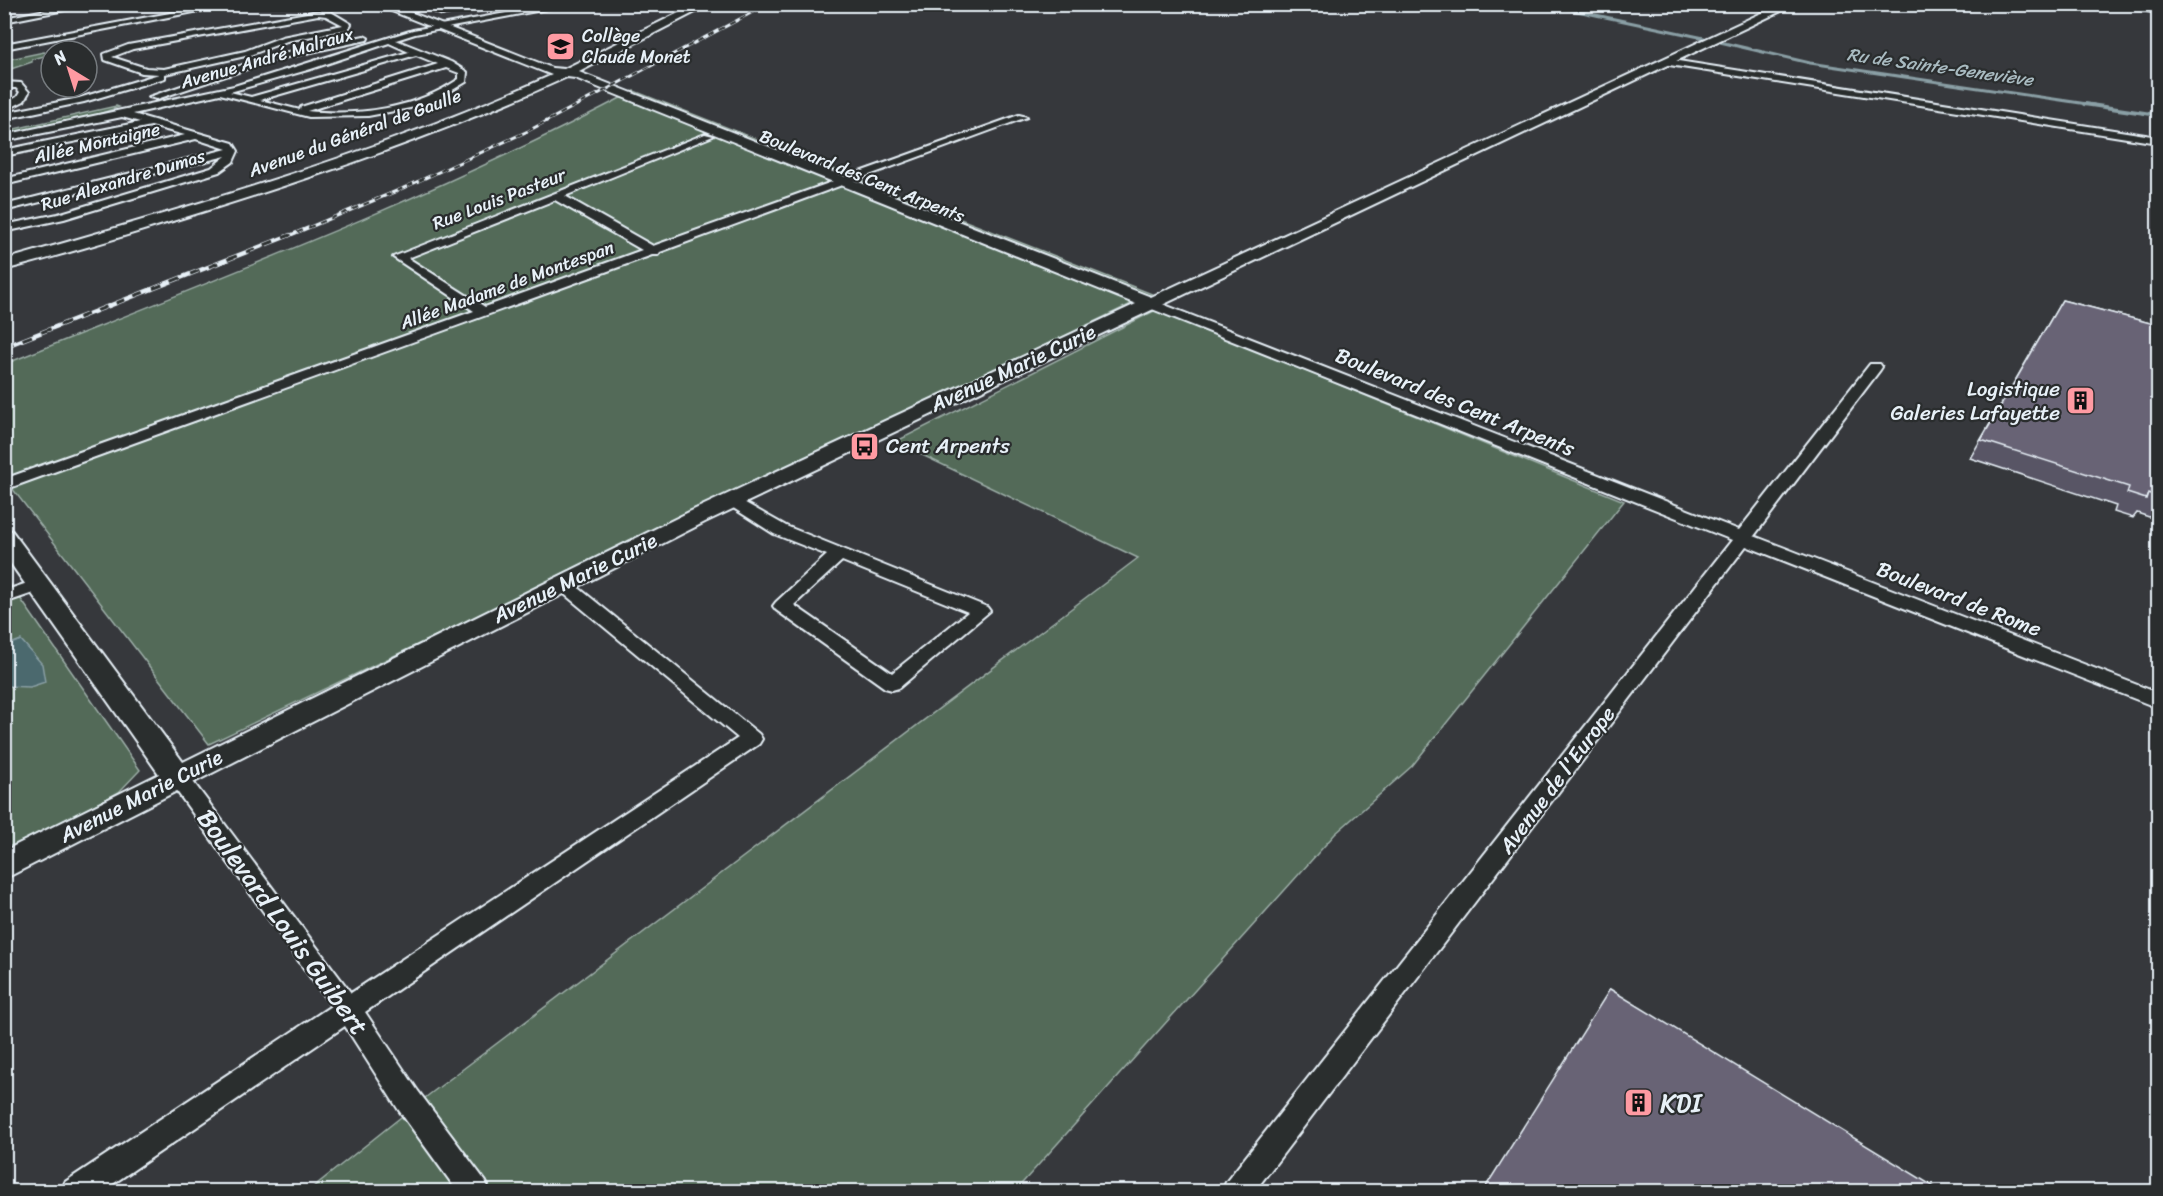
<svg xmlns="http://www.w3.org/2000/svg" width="2163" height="1196" viewBox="0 0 2163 1196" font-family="Sriracha,sans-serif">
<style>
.green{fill:#526b58;stroke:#9daea8;stroke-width:1.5}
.water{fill:#4b696e;stroke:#8a9fa5;stroke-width:1.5}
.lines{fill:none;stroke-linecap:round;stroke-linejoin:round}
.stream-far1{stroke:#8a9fa5;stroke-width:3}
.stream{stroke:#8a9fa5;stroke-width:4}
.street-casing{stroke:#e8f1f8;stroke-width:4}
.secondary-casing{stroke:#e8f1f8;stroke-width:4}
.street{fill:#2a2d2e;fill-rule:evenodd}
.secondary{fill:#2a2d2e;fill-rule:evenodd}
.rail-far1-casing{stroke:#e8f1f8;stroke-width:3}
.rail-casing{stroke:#e8f1f8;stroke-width:4.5}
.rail-far1{stroke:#2a2d2e;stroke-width:2;stroke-dasharray:6;stroke-linecap:butt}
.rail{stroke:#2a2d2e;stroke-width:3;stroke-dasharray:10;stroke-linecap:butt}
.wall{fill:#595565;stroke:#e8f1f8;stroke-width:1.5}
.shaded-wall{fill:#494552;stroke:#e8f1f8;stroke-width:1.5}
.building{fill:#686375;stroke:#e8f1f8;stroke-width:1.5}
.labels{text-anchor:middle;stroke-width:4.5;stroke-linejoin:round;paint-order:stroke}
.far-poi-label{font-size:18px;fill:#e8f1f8;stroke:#2a2d2e;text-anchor:start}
.far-street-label{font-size:18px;fill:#e8f1f8;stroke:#2a2d2e}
.far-water-label{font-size:18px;font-style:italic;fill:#a9bbc1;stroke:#2a2d2e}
.street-label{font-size:21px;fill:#e8f1f8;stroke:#2a2d2e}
.poi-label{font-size:21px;fill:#e8f1f8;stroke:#2a2d2e;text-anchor:end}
.near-street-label{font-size:26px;fill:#e8f1f8;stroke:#2a2d2e}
.near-poi-label{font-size:26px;fill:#e8f1f8;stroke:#2a2d2e;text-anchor:start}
</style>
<rect width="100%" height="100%" fill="#36383c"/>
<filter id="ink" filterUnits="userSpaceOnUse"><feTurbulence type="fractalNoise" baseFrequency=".0167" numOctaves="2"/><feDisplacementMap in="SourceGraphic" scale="12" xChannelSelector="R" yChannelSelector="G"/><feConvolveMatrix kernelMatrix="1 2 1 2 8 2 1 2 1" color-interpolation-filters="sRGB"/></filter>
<g filter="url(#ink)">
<g class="green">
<path d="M44,52L49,55L32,59V62L5,71V60Z"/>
<path d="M634,91L1152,294L209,744L5,479V364C217,279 432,198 634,91Z"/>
<path d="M116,106L119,107L73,123L5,136V131Z"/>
<path d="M1156,310L1624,501L1412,766L1335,834L1015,1191L307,1192L430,1094L1138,558L895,442Z"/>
<path d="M4,575L140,770L119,792L5,853Z"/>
</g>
<path class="water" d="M21,640L42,664L45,682L30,687L5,686V646Z"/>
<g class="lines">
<g class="stream-far1">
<path d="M1544,4L1704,38"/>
<path d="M1720,42L1810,63L2094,105"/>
</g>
<path class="stream" d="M2084,104L2158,115"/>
<defs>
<g id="street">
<path d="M77,4H95L4,22V18Z"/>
<path d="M218,4H235L4,49V44Z"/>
<path d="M555,4H573L415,34L396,40L451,62L467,72L466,82L434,101L410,108L368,116L309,117L220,94L133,114L233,143L238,151L233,162L219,172L64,219L4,232V225L58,214L211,168L226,156L4,211V205L227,149L196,139L4,185V179L185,135L151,126L4,156V150L140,122L122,117L4,141V135L234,86L413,30ZM389,43L409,52L251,97L230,92L311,69ZM416,55L438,64L301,107L300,110L260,100ZM446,68L459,73V79C415,109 359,116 307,111Z"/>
<path d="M652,4H685L703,8L699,10Z"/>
<path d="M318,11L331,12L351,24L348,29L287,41L250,55L165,74V78L84,102L4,119V113L79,98L159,74L142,73L105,60L104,54L128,45ZM318,15L326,16L343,25L282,37L245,51L164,69L146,68L112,57L133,49Z"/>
<path d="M364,36L368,38L367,40L274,60L157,99L149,97L269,56Z"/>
<path d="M1666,59L2158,137V143L1663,64L1662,62Z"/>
<path d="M4,82L21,83L29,92L24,101L4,111V104L17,97L20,92L16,88H4Z"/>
<path d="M1019,115L1027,117L660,252L658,255H652L4,490V479L474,311L393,257L705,134L713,136L565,196L653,246ZM555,200L642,250L485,307L408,258Z"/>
<path d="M1152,300L1739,530L1870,364H1880L1882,367L1880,370L1754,536L2158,693V708L1746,546L1254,1192H1222L1226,1182L1732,540L1147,307L1146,304L1147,301Z"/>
<path d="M733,496L786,526L987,607L990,611L899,688L892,690L885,688L776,610L773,606L776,602L827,555L774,534L727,504L725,501ZM842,561L968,612L892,673L794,605Z"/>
<path d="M563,578L569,580L759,734L762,739L759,744L365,1012L418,1091L486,1182L490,1192H458L398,1109L345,1026L101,1192H61L65,1182L331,1006L171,783L167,777L171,771L178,769L185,771L351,993L738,738L557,588L554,584L557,580Z"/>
<path d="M39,579L45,581L48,585L45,589L4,603V591Z"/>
</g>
<g id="secondary">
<path d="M374,4H390L552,68L564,69L697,4H711L579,72L1151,297L1781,4H1796L705,522L4,879V851L159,774L4,554V529L12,531L183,762L689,512L1136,304L575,78L567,77C442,134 311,179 179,219C121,237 63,255 4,270V260C190,207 376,154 552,75Z"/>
<path d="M2119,4L2158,7V13L2124,7Z"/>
</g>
</defs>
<use href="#street" class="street-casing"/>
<use href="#secondary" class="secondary-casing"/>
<use href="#street" class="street"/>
<use href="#secondary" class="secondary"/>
<defs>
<path id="rail-far1" d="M286,237L399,190L528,131L768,4"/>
<path id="rail" d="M4,347L290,235"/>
</defs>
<use href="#rail-far1" class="rail-far1-casing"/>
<use href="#rail" class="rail-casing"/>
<use href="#rail-far1" class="rail-far1"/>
<use href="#rail" class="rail"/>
</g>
<g class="wall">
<path d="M415,4H507L477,12L471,10L442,16L415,6Z"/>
<path d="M2062,300L2158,325V520L2137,513L2133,518L2114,512L2116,506L1970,458Z"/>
</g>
<g class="shaded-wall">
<path d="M438,4H470L471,10L442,16Z"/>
<path d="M475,4H507L477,12Z"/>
</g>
<g class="building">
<path d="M2062,300L2158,325V497L2148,493L2146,499L2127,493L2129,487L1981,440Z"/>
<path d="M1610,989L1941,1191H1483Z"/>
</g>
</g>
<defs>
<symbol id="school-square" viewBox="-11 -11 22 22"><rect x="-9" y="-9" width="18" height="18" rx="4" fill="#ff9aa2" stroke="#2a2d2e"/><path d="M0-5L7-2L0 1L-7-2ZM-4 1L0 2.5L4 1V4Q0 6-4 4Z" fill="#111"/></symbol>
<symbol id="building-square" viewBox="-11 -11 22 22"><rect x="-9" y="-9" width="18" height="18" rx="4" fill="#ff9aa2" stroke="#2a2d2e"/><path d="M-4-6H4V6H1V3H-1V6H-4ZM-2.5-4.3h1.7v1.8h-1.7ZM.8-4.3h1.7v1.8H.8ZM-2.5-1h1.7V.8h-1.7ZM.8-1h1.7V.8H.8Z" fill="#111"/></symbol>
<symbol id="bus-square" viewBox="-11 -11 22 22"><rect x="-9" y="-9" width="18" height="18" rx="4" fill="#ff9aa2" stroke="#2a2d2e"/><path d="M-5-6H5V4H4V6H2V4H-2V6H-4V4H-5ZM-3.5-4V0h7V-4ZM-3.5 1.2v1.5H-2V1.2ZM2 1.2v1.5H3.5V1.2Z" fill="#111"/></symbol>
</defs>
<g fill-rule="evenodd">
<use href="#school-square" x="544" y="30" width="33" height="33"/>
<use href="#building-square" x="2064" y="384" width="33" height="33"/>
<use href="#bus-square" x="848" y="430" width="33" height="33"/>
<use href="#building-square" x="1622" y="1086" width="33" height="33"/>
</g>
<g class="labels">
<g class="far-poi-label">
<text x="582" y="42">Collège<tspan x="582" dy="21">Claude Monet</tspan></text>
</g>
<g class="far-street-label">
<text transform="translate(267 58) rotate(-16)" y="6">Avenue André Malraux</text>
<text transform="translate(355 133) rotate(-20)" y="6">Avenue du Général de Gaulle</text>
<text transform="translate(97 143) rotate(-13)" y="6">Allée Montaigne</text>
<text transform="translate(862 176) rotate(22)" y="6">Boulevard des Cent Arpents</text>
<text transform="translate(123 180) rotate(-17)" y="6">Rue Alexandre Dumas</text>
<text transform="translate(499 199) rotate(-21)" y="6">Rue Louis Pasteur</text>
<text transform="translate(507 285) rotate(-20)" y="6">Allée Madame de Montespan</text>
</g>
<g class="far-water-label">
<text transform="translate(1940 67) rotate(8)" y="6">Ru de Sainte-Geneviève</text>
</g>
<g class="street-label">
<text transform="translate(1013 368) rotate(-25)" y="7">Avenue Marie Curie</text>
<text transform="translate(1455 402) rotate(22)" y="7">Boulevard des Cent Arpents</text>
<text transform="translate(575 578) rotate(-26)" y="7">Avenue Marie Curie</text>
<text transform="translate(1959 599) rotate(21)" y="7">Boulevard de Rome</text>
<text transform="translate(1557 780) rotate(-53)" y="7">Avenue de l'Europe</text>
<text transform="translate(141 796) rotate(-27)" y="7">Avenue Marie Curie</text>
</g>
<g class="poi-label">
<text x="2060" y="396">Logistique<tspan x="2060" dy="24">Galeries Lafayette</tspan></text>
<text x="886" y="453" text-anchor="start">Cent Arpents</text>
</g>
<g class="near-street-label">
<text transform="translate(283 922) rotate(54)" y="9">Boulevard Louis Guibert</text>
</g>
<g class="near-poi-label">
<text x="1660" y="1112">KDI</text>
</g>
</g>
<rect width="2163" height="1196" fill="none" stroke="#2a2d2e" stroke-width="24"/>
<rect x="12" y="12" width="2139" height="1172" fill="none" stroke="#e8f1f8" stroke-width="2" filter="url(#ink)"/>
<g transform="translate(69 69) rotate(322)"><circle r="28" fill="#2a2d2e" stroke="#767b7f" stroke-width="1.5"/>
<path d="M0-4.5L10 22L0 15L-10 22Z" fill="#ff9aa2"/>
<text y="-9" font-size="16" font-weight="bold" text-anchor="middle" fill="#e8f1f8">N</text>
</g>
</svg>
